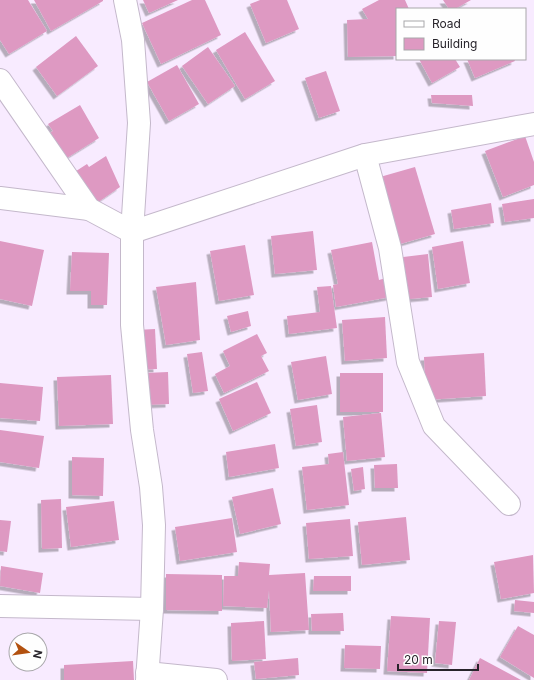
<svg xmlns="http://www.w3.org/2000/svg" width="534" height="680" viewBox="0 0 534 680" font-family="Inter,sans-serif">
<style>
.building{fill:#de99c2;filter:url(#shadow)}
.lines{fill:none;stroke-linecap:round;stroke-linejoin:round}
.minor-casing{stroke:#c4b8cb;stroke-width:24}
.minor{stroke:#fff;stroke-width:22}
</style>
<defs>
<filter id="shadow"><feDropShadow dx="-3.5" dy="3.5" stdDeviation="0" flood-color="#0004"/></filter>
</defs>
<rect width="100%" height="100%" fill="#f8ebff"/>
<g class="building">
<path d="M0,0H28L47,31L9,54L0,40Z"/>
<path d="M34,0H103V1L51,31Z"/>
<path d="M143,0H178L149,13Z"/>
<path d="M192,0H205L221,35L161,64L142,23Z"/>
<path d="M260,0H287L299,29L266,43L250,4Z"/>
<path d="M379,0H405L409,9H397V56L348,57L347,20L368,19L362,9Z"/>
<path d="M443,0H471L455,9H449Z"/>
<path d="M245,32L275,81L245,99L216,50Z"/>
<path d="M76,36L98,66L57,96L36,67Z"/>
<path d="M208,47L235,86L208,104L182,66Z"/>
<path d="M419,59H455L460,67L432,83Z"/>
<path d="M467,59H514L515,61L475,78Z"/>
<path d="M177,65L199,104L169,121L147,82Z"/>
<path d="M326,71L340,111L319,118L305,78Z"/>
<path d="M431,95H472L473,106L432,103Z"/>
<path d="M80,105L99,138L62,161L47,135L53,131L48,124Z"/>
<path d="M525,136L534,162V185L503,197L485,151Z"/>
<path d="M106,156L120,187L91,207L70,175L87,164L89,167Z"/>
<path d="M415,167L435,234L400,244L380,177Z"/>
<path d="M534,199V218L505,222L502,204Z"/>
<path d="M491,203L494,223L454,229L451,210Z"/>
<path d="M313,231L317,270L275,274L271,236Z"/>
<path d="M0,241L44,250L32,306L0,299Z"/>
<path d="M463,241L470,283L438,289L432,247Z"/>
<path d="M372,242L379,280L386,278L390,297L336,307L333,285L338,284L331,250Z"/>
<path d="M245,245L254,295L219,301L210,251Z"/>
<path d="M72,252L109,253L107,305H91V291H70Z"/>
<path d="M428,254L432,297L399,300L395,258Z"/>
<path d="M196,282L200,340L166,345L156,287Z"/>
<path d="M331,286L337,328L289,334L287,316L320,312L317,287Z"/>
<path d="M248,311L251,326L231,332L227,316Z"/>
<path d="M385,317L387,358L345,361L342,320Z"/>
<path d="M155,329L157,369L137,370L136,330Z"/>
<path d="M257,334L267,353L261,356L269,371L224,393L215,374L230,366L223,351Z"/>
<path d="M202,352L208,391L193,393L187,354Z"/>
<path d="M484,353L486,396L426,400L424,357Z"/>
<path d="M326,356L332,394L298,400L291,362Z"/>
<path d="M168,372L169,404L146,405L145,373Z"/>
<rect x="340" y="373" width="43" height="39"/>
<path d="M111,375L113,424L59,426L57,377Z"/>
<path d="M257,382L271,413L233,431L219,399Z"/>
<path d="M0,383L43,387L40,421L0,418Z"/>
<path d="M317,405L322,442L296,446L290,409Z"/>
<path d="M381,413L385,457L347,461L343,417Z"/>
<path d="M0,430L44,436L39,468L0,462Z"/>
<path d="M275,444L279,468L229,477L226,452Z"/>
<path d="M343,452L349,505L307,510L302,467L329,464L328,454Z"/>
<path d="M72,457L104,458L103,496L72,495Z"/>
<path d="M397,464L398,488H375L374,465Z"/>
<path d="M363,467L365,489L354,491L351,469Z"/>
<path d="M273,488L281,524L240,534L232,497Z"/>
<path d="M61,499L62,548L42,549L41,500Z"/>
<path d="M114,501L119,540L71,547L66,507Z"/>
<path d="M406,517L410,560L362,565L358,522Z"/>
<path d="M232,518L237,552L180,561L175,527Z"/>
<path d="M350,519L353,556L309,559L306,523Z"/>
<path d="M0,520L11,521L7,552L0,551Z"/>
<path d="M533,555L534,593L501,599L494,562Z"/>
<path d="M239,562L270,564L269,575L305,573L309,630L271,632L269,590L267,608L223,606L224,576H238Z"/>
<path d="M1,566L43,573L40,593L0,586Z"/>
<path d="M166,574L222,575V611L166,610Z"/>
<path d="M314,576H351V591H313Z"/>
<path d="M515,600L534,602V613L514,611Z"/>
<path d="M343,613L344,631H312L311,614Z"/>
<path d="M391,616L430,618L427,673L387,671Z"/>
<path d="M264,621L266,659L232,661L231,623Z"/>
<path d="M439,621L456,622L452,665L435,663Z"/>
<path d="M518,626L534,635V678L500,657Z"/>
<path d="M345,645L381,646L380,669L344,668Z"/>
<path d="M298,658L299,675L256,679L254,662Z"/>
<path d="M480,658L521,680H469Z"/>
<path d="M133,661L134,680H64V665Z"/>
</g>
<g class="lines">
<defs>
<g id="minor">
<path d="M125,0L133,40L139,123L132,232V325L142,430L151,487L154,525L152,609L147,680"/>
<path d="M0,80L89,209L132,232L365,155L534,124"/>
<path d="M365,155L390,248L408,362L419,389L434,426L509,504"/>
<path d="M0,198L89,209"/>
<path d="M0,606L152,609"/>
<path d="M147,673L216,680"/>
</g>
</defs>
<use href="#minor" class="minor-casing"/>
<use href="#minor" class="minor"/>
</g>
<rect x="396" y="8" width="130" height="52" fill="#fefefe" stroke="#a8a7aa"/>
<rect x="404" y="21" width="20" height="6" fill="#ffffff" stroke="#a8a7aa"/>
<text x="432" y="28" font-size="12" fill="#28242b">Road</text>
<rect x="404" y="38" width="20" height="12" fill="#de99c2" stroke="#a8a7aa"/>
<text x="432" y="48" font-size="12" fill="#28242b">Building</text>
<g transform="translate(28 652) rotate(103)"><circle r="19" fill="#fefefe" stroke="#a8a7aa"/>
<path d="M0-3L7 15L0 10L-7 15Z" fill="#b2510f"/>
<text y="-6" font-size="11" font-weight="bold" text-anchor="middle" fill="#28242b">N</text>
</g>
<path d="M398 664v6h80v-6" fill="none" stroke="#28242b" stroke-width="2"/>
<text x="404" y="664" font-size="12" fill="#28242b" stroke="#fefefe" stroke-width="3" paint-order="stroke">20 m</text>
</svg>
